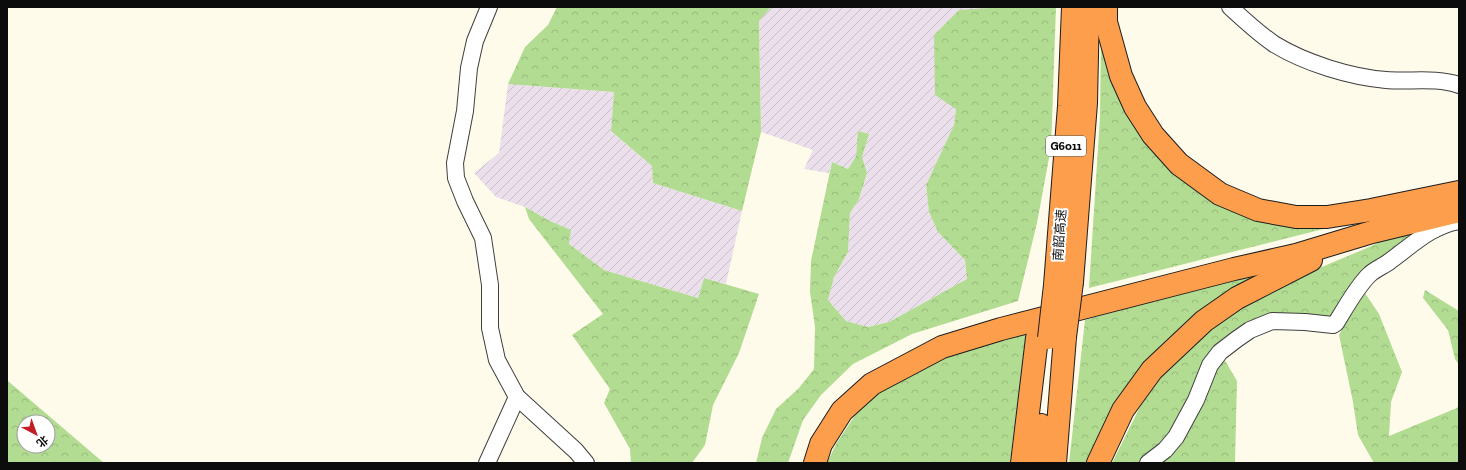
<svg xmlns="http://www.w3.org/2000/svg" width="1466" height="470" viewBox="0 0 1466 470" font-family="'Zilla Slab','Noto Sans SC',serif">
<style>
.industrial{fill:url(#industrial-furrows)}
.forest{fill:url(#forest-crowns);fill-rule:evenodd}
.lines{fill:none;stroke-linecap:round;stroke-linejoin:round}
.minor-casing{stroke:#3f3f3f;stroke-width:18}
.highway-casing{stroke:#1d1d1d;stroke-width:24}
.minor{stroke:#fff;stroke-width:16}
.highway{stroke:#fc9e4c;stroke-width:22}
.highway-bridge-casing{stroke:#1d1d1d;stroke-width:24;stroke-linecap:butt}
.highway-bridge{stroke:#fc9e4c;stroke-width:22}
.labels{text-anchor:middle;stroke-width:4;stroke-linejoin:round;paint-order:stroke}
.shield{fill:#fff;stroke:#555;stroke-width:1}
.shield-label{font-size:12px;font-weight:bold;fill:#0c0c0c}
.street-label{font-size:13px;fill:#0c0c0c;stroke:#fff}
</style>
<defs>
<pattern id="industrial-furrows" width="10" height="10" patternUnits="userSpaceOnUse"><rect width="10" height="10" fill="#eadfeb"/><path d="M-1 1l2-2M0 10L10 0M9 11l2-2" fill="none" stroke="#c8bec8"/></pattern>
<pattern id="forest-crowns" width="20" height="18" patternUnits="userSpaceOnUse"><rect width="20" height="18" fill="#b2dc91"/><path d="M2 6a3 3 0 1 1 6 0M12 15a3 3 0 1 1 6 0" fill="none" stroke="#98bc7c"/></pattern>
</defs>
<rect width="100%" height="100%" fill="#fffbeb"/>
<g class="industrial">
<path d="M771,7H1005L956,109L954,125L926,185L929,212L938,232L965,260L967,279L889,322L868,327L846,321L828,300L834,277L848,252L850,213L859,199L867,173L862,157L869,134L858,131L856,156L848,169L832,162L829,173L804,169L813,150L761,132L759,21Z"/>
<path d="M508,84L614,92L611,131L652,166L653,183L742,211L726,284L704,278L698,298L604,270L569,244L570,230L550,221L525,207L496,197L474,173L499,153Z"/>
</g>
<g class="forest">
<path d="M557,7H771L759,21L761,132L742,211L653,183L652,166L611,131L614,92L508,84L525,47L548,25Z"/>
<path d="M1005,7H1056L1051,147L1037,223L1018,301L912,334L853,364L821,395L803,420L788,463H756L762,438L776,409L799,388L814,369L815,327L810,292L811,261L832,162L848,169L856,156L858,131L869,134L862,157L867,173L859,199L850,213L848,252L834,277L828,300L846,321L868,327L889,322L967,279L965,260L938,232L929,212L926,185L954,125L956,109L935,95L934,35L959,10Z"/>
<path d="M1101,32L1120,99L1223,205L1347,223L1089,288L1100,117Z"/>
<path d="M525,207L550,221L571,230L569,244L604,270L698,298L704,278L759,294L739,353L713,405L705,445L692,463H631L630,449L604,403L610,389L572,335L603,314L529,219Z"/>
<path d="M1432,221L1389,262L1336,323L1272,321L1220,352L1237,381L1235,463H1112L1140,407L1170,364L1215,320L1305,274L1367,248L1410,228Z"/>
<path d="M1288,264L1123,392L1101,430L1089,463H1069L1085,320Z"/>
<path d="M1425,290L1459,311V365L1455,359L1448,330L1423,298Z"/>
<path d="M1365,293L1379,314L1402,372L1391,402L1389,436L1457,408L1459,404V463H1374L1358,435L1353,402L1339,335L1352,310Z"/>
<path d="M1026,333L1010,463H827L836,444L861,406L900,376L941,359Z"/>
<path d="M7,379L8,381L104,463H7ZM24,422H48V446H24Z"/>
</g>
<g class="lines">
<defs>
<g id="minor">
<path d="M489,7L475,41L469,68L465,111L455,163L456,178L465,201L483,238L490,285V328L497,360L517,397L576,451L586,463"/>
<path d="M1230,7C1244,20 1258,33 1274,44C1305,63 1350,77 1386,80C1410,82 1436,77 1459,85"/>
<path d="M487,463L517,397"/>
<path d="M1148,463L1165,450L1176,437L1196,400L1210,365L1220,352L1237,339L1250,330L1272,321L1305,322L1333,325L1336,323C1346,307 1356,288 1369,275C1375,269 1384,266 1390,261C1411,246 1432,225 1459,221"/>
</g>
<g id="highway">
<path d="M1106,7V22L1121,76L1135,107L1153,135L1179,164L1220,194L1258,210L1296,217H1327L1371,210L1459,192"/>
<path d="M1380,218L1437,197"/>
<path d="M1072,282L1086,103L1088,7"/>
<path d="M1055,285L1069,106L1073,7"/>
<path d="M815,463L821,444L842,411L872,384L942,347L1001,329L1234,269L1296,255L1372,232L1459,211"/>
<path d="M1022,463L1037,338"/>
<path d="M1038,463L1041,425"/>
<path d="M1055,463L1065,337"/>
<path d="M1098,463L1123,410L1152,370L1204,321L1237,298L1311,260"/>
</g>
</defs>
<use href="#minor" class="minor-casing"/>
<use href="#highway" class="highway-casing"/>
<use href="#minor" class="minor"/>
<use href="#highway" class="highway"/>
<defs>
<g id="highway-bridge">
<path d="M1065,337L1072,282"/>
<path d="M1049,338L1055,285"/>
</g>
</defs>
<use href="#highway-bridge" class="highway-bridge-casing"/>
<use href="#highway-bridge" class="highway-bridge"/>
</g>
<g class="labels">
<rect class="shield" x="1046" y="136" width="40" height="20" rx="3"/>
<g class="shield-label">
<text x="1066" y="150">G6011</text>
</g>
<g class="street-label">
<text transform="translate(1059 235) rotate(-86)" y="5">南韶高速</text>
</g>
</g>
<rect width="1466" height="470" fill="none" stroke="#0c0c0c" stroke-width="16"/>
<g transform="translate(36 434) rotate(139)"><circle r="19" fill="#ffffff" stroke="#9e9e9e"/>
<path d="M0-3L7 15L0 10L-7 15Z" fill="#c21e24"/>
<text y="-6" font-size="11" font-weight="bold" text-anchor="middle" fill="#0c0c0c">北</text>
</g>
</svg>
